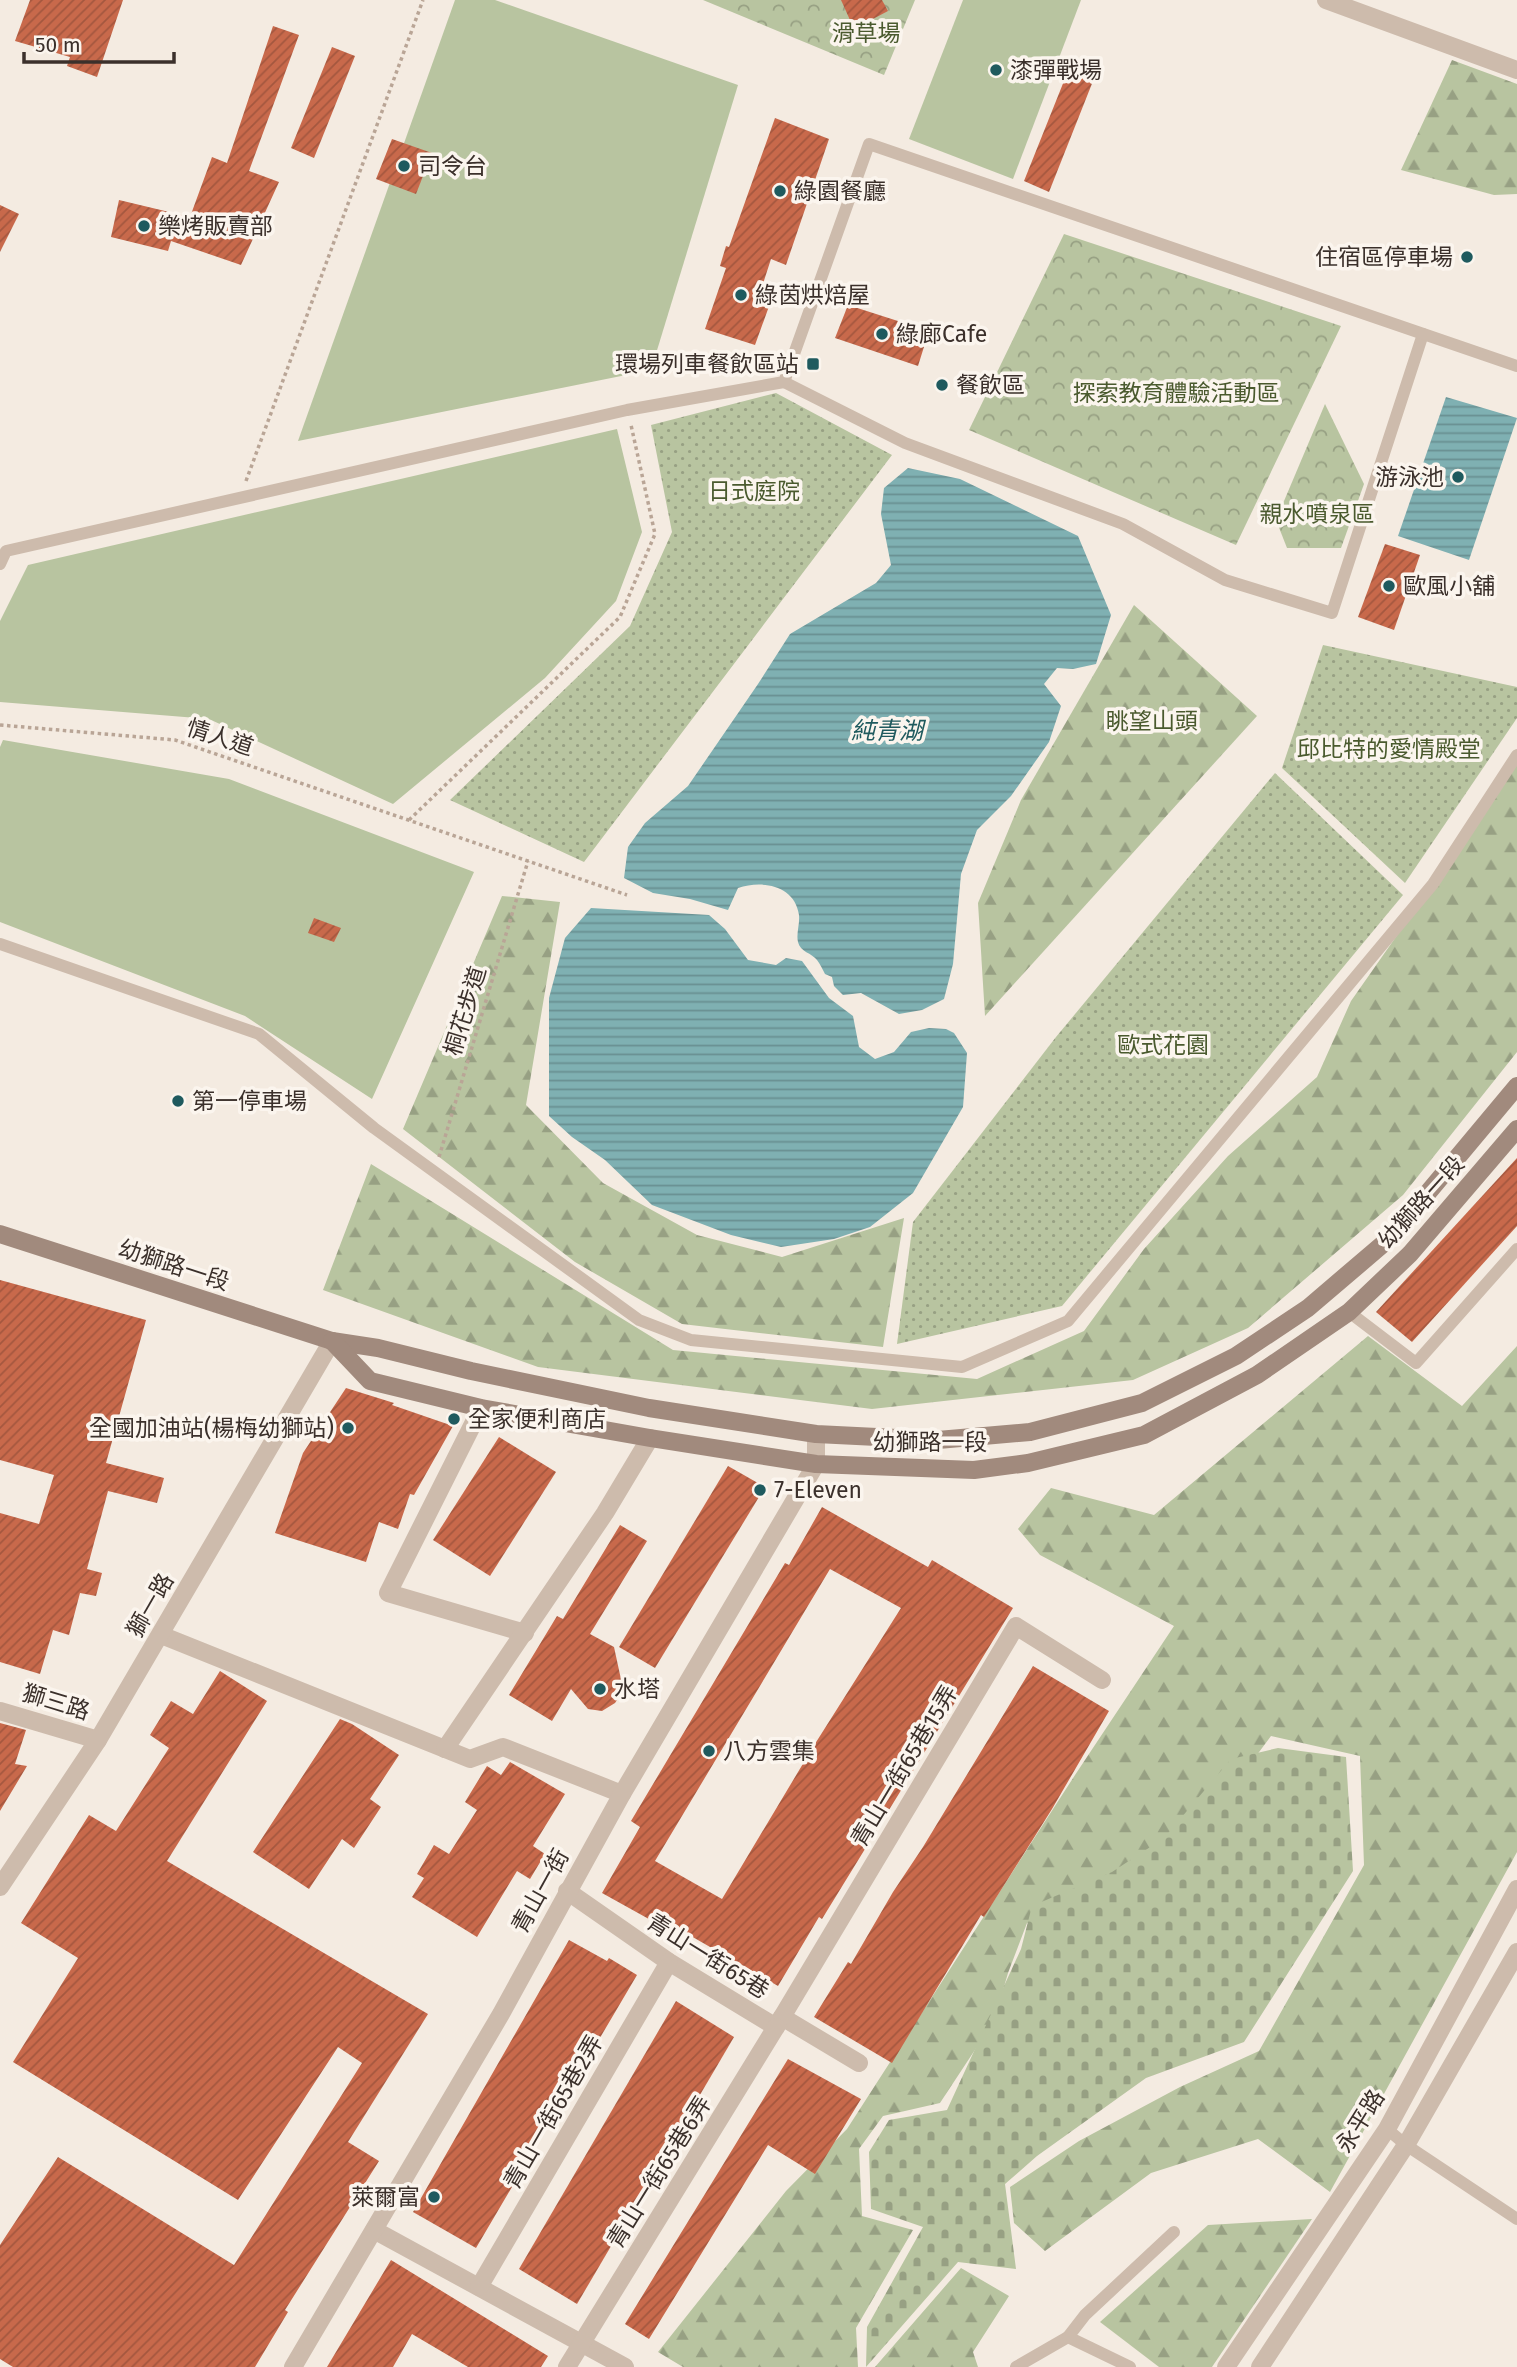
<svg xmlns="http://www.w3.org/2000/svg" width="1517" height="2367" viewBox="0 0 1517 2367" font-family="'Fira Sans','Noto Sans TC',sans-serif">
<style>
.grass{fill:#b8c4a0}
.forest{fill:url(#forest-firs)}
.cemetery{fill:url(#cemetery-stones)}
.park{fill:url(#park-crowns)}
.garden{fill:url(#garden-dots)}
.water{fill:url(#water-rules)}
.building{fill:url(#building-hatch);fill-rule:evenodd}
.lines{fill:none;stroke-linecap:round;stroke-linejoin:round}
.path{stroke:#b9a596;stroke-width:3.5;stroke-dasharray:3.5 3.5;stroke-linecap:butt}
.lane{stroke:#cdbbac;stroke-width:12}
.street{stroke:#cdbbac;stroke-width:18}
.secondary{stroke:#a18a7d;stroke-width:18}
.poi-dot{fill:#1f5a5e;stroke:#fbf5ee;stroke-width:2.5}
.labels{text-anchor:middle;stroke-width:7;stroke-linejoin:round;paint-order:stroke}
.park-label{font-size:23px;fill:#4a5a2e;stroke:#fbf5ee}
.poi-label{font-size:23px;fill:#3b302b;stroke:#fbf5ee;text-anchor:start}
.street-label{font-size:23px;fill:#3b302b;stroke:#fbf5ee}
.water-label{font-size:24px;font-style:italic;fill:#1f5a5e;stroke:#fbf5ee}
</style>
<defs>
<pattern id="forest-firs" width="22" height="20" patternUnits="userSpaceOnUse" patternTransform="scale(1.75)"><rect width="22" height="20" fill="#b8c4a0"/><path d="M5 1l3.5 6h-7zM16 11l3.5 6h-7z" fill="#97a083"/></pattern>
<pattern id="cemetery-stones" width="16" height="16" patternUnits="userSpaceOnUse" patternTransform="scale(1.75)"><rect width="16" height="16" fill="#b8c4a0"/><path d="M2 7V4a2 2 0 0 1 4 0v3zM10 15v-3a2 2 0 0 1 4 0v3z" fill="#97a083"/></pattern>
<pattern id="park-crowns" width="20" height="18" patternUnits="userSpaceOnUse" patternTransform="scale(1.75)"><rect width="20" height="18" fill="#b8c4a0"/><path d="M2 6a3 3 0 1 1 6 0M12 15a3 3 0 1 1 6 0" fill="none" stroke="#97a083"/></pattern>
<pattern id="garden-dots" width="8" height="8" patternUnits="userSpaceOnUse" patternTransform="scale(1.75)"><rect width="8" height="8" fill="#b8c4a0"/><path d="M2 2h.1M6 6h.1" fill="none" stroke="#97a083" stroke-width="1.8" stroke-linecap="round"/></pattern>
<pattern id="water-rules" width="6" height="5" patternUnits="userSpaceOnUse" patternTransform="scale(1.75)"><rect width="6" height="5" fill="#7fb0b2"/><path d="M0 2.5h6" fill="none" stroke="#699091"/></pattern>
<pattern id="building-hatch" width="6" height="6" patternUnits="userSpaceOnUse" patternTransform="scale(1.75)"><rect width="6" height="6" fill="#c8694b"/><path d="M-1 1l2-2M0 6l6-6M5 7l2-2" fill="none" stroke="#a4573f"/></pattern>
</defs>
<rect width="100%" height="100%" fill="#f4ebe1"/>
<g class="grass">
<path d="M455,0H495L738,85L651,370L298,441Z"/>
<path d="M963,0H1081L1013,179L909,139Z"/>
<path d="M617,429L642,532L616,601L545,678L393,804L209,719L0,702V621L28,565Z"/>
<path d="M3,740L229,779L474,872L372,1099L245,1016L0,922V747Z"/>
</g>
<g class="forest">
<path d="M1452,60L1517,84V194L1494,195L1401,170Z"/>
<path d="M1134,605L1257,716L985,1016L978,903L1021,800Z"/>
<path d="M1517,764V1052L1403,1195L1248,1328L1133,1380L872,1409L538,1367L323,1290L371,1164L673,1350L977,1379L1084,1331L1144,1249L1228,1156L1317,1077L1351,1001Z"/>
<path d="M502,896L560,902L526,1105L603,1183L697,1235L782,1257L904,1218L883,1347L682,1324L575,1262L403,1129Z"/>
<path d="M1368,1336L1462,1406L1517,1346V1852L1330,2192L1258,2139L1151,2173L1045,2251L1014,2223L1010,2187L1079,2141L1180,2087L1259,2051L1364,1865L1360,1756L1271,1736L1216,1810L1094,1903L1027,1923L1008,1973L994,2021L940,2103L883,2116L859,2149L862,2216L913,2230L856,2328L858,2367H683L658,2352L786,2191L847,2129L1075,1775L1174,1626L1040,1555L1018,1529L1051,1488L1154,1515Z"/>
<path d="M1312,2219L1212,2367H1159L1100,2322L1208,2225Z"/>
<path d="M961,2268L1009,2296L973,2352L978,2367H875Z"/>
</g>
<path class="cemetery" d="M1278,1748L1346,1757L1353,1871L1244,2042L1146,2078L1037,2156L1005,2184L1016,2269L958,2262L866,2367L867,2327L923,2227L871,2209L869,2152L889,2120L947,2110L1021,1949L1032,1906L1112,1872L1164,1838L1231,1759Z"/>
<g class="park">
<path d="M703,0H915L884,75Z"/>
<path d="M1064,234L1341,326L1236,545L969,430Z"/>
<path d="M1325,404L1364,484L1341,548H1287L1276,520Z"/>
</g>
<g class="garden">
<path d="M776,393L892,455L584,862L450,800L630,626L672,532L651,425Z"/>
<path d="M1323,645L1517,687V718L1405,883L1282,768Z"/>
<path d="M1275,773L1403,895L1062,1306L897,1344L913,1222L1056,1037Z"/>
</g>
<g class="water">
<path d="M1446,397L1517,418L1469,560L1398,536Z"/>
<path d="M908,468L960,479L1078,536L1111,615L1096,664L1073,669L1057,668L1044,684L1061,706L1049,742L1011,796L977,830L961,874L953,964L944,999L922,1010L899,1014L861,993L843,995L834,986L832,977L825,974C823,970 820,964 817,960C812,953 800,952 798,942C796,934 800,924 799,915C795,885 762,880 738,888L728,910L690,899L653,893L624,878L628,847L645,823L688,786L758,684L790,634L876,583L891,565L881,514L884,488Z"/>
<path d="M591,908L709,915L725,929L748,960L776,965L786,958L802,961L829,998L853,1016L859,1047L875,1059L894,1052L911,1032L929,1028L946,1029L954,1033L967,1053L963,1107L913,1193L870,1227L834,1239L781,1247L731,1235L652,1205L605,1160L572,1137L549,1116V998L565,938Z"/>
</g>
<g class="building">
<path d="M30,0H123L97,77L67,66L70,57L15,41Z"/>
<path d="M841,0H882L888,11L854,29Z"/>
<path d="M273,26L299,35L249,171L279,182L241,265L171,241L168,251L111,237L119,200L190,217L212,157L227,163Z"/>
<path d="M332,47L355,56L314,158L291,148Z"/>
<path d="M1070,66L1095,76L1049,192L1024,181Z"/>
<path d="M775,118L829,139L786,265L771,259L760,293L772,298L755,345L705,329L726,268L720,266L726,246L729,247Z"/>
<path d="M392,139L432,153L416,194L376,179Z"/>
<path d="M0,205L19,214L0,252Z"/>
<path d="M848,305L929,331L918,366L835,338Z"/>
<path d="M1385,544L1420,555L1394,630L1358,617Z"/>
<path d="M314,918L341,928L334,942L308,933Z"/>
<path d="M1517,1158V1226L1412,1342L1376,1312Z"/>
<path d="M0,1280L146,1320L106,1463L164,1478L157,1503L108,1491L87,1569L102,1573L96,1596L80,1593L69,1635L53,1630L40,1674L0,1662V1513L39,1524L54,1475L0,1460Z"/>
<path d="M346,1388L394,1403L392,1405L453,1426L414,1495L410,1494L398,1529L379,1522L366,1562L275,1533L303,1453Z"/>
<path d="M499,1437L556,1472L490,1576L433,1540Z"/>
<path d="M728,1466L765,1487L655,1668L619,1647Z"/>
<path d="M822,1507L928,1567L932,1560L1013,1608L822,1919L819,1917L778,1986L677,1928L674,1933L602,1893L640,1827L631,1821L785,1563L789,1565ZM830,1569L901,1608L813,1747L722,1899L655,1861Z"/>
<path d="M620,1525L647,1541L590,1634L614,1647L622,1684V1693L615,1703L602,1711L588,1709L571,1689L552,1721L509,1695L557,1616L563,1619Z"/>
<path d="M1033,1666L1109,1711L1052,1809L984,1917L981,1915L892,2063L814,2017L848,1962L851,1964L893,1892L923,1847Z"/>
<path d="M220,1671L267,1701L167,1861L428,2014L348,2142L379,2161L285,2310L288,2312L255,2367H13L0,2359V2245L58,2157L234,2265L362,2063L338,2047L238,2200L13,2062L78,1958L21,1923L89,1815L116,1831L169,1748L150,1735L171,1701L193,1714Z"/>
<path d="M340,1719L352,1724L399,1755L370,1799L381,1807L354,1848L342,1839L309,1889L253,1852Z"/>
<path d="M0,1723L26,1730L15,1764L27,1766L0,1811Z"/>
<path d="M510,1762L565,1794L533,1846L545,1854L530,1879L517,1871L477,1937L412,1897L424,1878L417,1874L434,1845L449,1854L477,1810L465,1802L487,1766L501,1775Z"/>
<path d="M569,1940L607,1961L609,1958L637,1975L476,2248L413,2212Z"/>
<path d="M676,2001L734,2037L577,2304L519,2269Z"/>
<path d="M788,2059L861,2099L815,2174L768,2145L649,2339L625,2324Z"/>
<path d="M391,2260L548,2356L541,2367H468L412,2334L393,2367H327Z"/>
</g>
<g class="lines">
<g class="path">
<path d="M246,481L423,0"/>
<path d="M0,725L175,740L627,895"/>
<path d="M409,820L620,617L655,534L631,425"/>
<path d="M439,1157L528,861"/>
</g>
<g class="lane">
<path d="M784,382L905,443L1123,524L1225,580L1332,613L1423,334"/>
<path d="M0,564L6,551L627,410L784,382L869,144L1517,366"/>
<path d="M0,944L259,1034L374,1128L639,1320L691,1340L962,1367L1068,1321L1433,884L1517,755"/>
<path d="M1349,1312L1416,1363L1517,1249"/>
<path d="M1387,2129L1406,2145L1517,2219"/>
<path d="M1016,2367L1068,2337"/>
<path d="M1130,2367L1068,2337L1085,2315L1174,2232"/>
</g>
<g class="street">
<path d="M1326,0L1517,70"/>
<path d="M481,1408L388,1593L525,1633"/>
<path d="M161,1635L470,1759L503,1747L622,1794"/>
<path d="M0,1711L98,1740"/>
<path d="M445,1749L605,1513L650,1438"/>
<path d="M0,1887L98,1740L332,1341"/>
<path d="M567,1891L669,1962L776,2027L782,2017L859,2063"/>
<path d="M782,2017L1016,1626L1102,1680"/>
<path d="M374,2230L625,2367"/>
<path d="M479,2287L669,1962"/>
<path d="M293,2367L501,2014L622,1794L816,1464V1434"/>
<path d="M567,2367L776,2027"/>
<path d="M1226,2367L1387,2129L1517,1889"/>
<path d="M1260,2367L1406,2145L1517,1952"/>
</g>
<g class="secondary">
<path d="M0,1234L332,1341L378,1348L471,1371L649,1408L816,1434L938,1440L1030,1432L1142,1403L1236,1356L1308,1308L1390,1238L1517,1086"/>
<path d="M332,1341L370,1381L481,1408L650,1438L816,1464L974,1470L1028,1463L1144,1435L1257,1375L1349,1312L1410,1254L1517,1129"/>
</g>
</g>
<g class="poi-dot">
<circle cx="996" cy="70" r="7"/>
<circle cx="404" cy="166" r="7"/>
<circle cx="780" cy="191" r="7"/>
<circle cx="144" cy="226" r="7"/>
<circle cx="1467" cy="257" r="7"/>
<circle cx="741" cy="295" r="7"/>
<circle cx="882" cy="334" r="7"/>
<rect x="806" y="357" width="14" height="14" rx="3.5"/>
<circle cx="942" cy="385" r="7"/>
<circle cx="1458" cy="477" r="7"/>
<circle cx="1389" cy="586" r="7"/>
<circle cx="178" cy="1101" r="7"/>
<circle cx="454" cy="1419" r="7"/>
<circle cx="348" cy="1428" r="7"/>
<circle cx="760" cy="1490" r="7"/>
<circle cx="600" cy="1689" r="7"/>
<circle cx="709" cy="1751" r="7"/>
<circle cx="434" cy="2197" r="7"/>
</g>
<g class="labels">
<g class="park-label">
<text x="866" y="41">滑草場</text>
<text x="1176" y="401">探索教育體驗活動區</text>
<text x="754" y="499">日式庭院</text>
<text x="1317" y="522">親水噴泉區</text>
<text x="1152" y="729">眺望山頭</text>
<text x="1389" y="757">邱比特的愛情殿堂</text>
<text x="1163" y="1053">歐式花園</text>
</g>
<g class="poi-label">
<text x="1010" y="78">漆彈戰場</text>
<text x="418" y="174">司令台</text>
<text x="794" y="199">綠園餐廳</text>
<text x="158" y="234">樂烤販賣部</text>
<text x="1453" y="265" text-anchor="end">住宿區停車場</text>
<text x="755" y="303">綠茵烘焙屋</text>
<text x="896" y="342">綠廊Cafe</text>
<text x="799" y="372" text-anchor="end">環場列車餐飲區站</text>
<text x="956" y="393">餐飲區</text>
<text x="1444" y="485" text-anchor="end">游泳池</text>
<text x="1403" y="594">歐風小舖</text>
<text x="192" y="1109">第一停車場</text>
<text x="468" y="1427">全家便利商店</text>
<text x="334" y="1436" text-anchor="end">全國加油站(楊梅幼獅站)</text>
<text x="774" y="1498">7-Eleven</text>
<text x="614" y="1697">水塔</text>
<text x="723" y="1759">八方雲集</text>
<text x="420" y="2205" text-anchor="end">萊爾富</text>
</g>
<g class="street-label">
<text transform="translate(220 737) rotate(18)" y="8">情人道</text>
<text transform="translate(465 1011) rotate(-73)" y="8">桐花步道</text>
<text transform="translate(1421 1202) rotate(-48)" y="8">幼獅路一段</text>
<text transform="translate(174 1265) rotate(18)" y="8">幼獅路一段</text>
<text x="930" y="1450">幼獅路一段</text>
<text transform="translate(150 1605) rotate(-60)" y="8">獅一路</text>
<text transform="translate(56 1702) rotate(17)" y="8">獅三路</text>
<text transform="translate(904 1766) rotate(-59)" y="8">青山一街65巷15弄</text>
<text transform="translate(540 1891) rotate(-61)" y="8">青山一街</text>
<text transform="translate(708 1956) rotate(32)" y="8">青山一街65巷</text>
<text transform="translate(553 2112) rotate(-60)" y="8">青山一街65巷2弄</text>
<text transform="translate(1360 2121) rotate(-58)" y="8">永平路</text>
<text transform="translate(659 2172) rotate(-58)" y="8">青山一街65巷6弄</text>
</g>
<g class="water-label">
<text x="887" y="739">純青湖</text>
</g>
</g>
<path d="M24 52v10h150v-10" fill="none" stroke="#3b302b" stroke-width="3.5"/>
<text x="35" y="52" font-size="21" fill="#3b302b" stroke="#fbf5ee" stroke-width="5" paint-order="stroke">50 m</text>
</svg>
